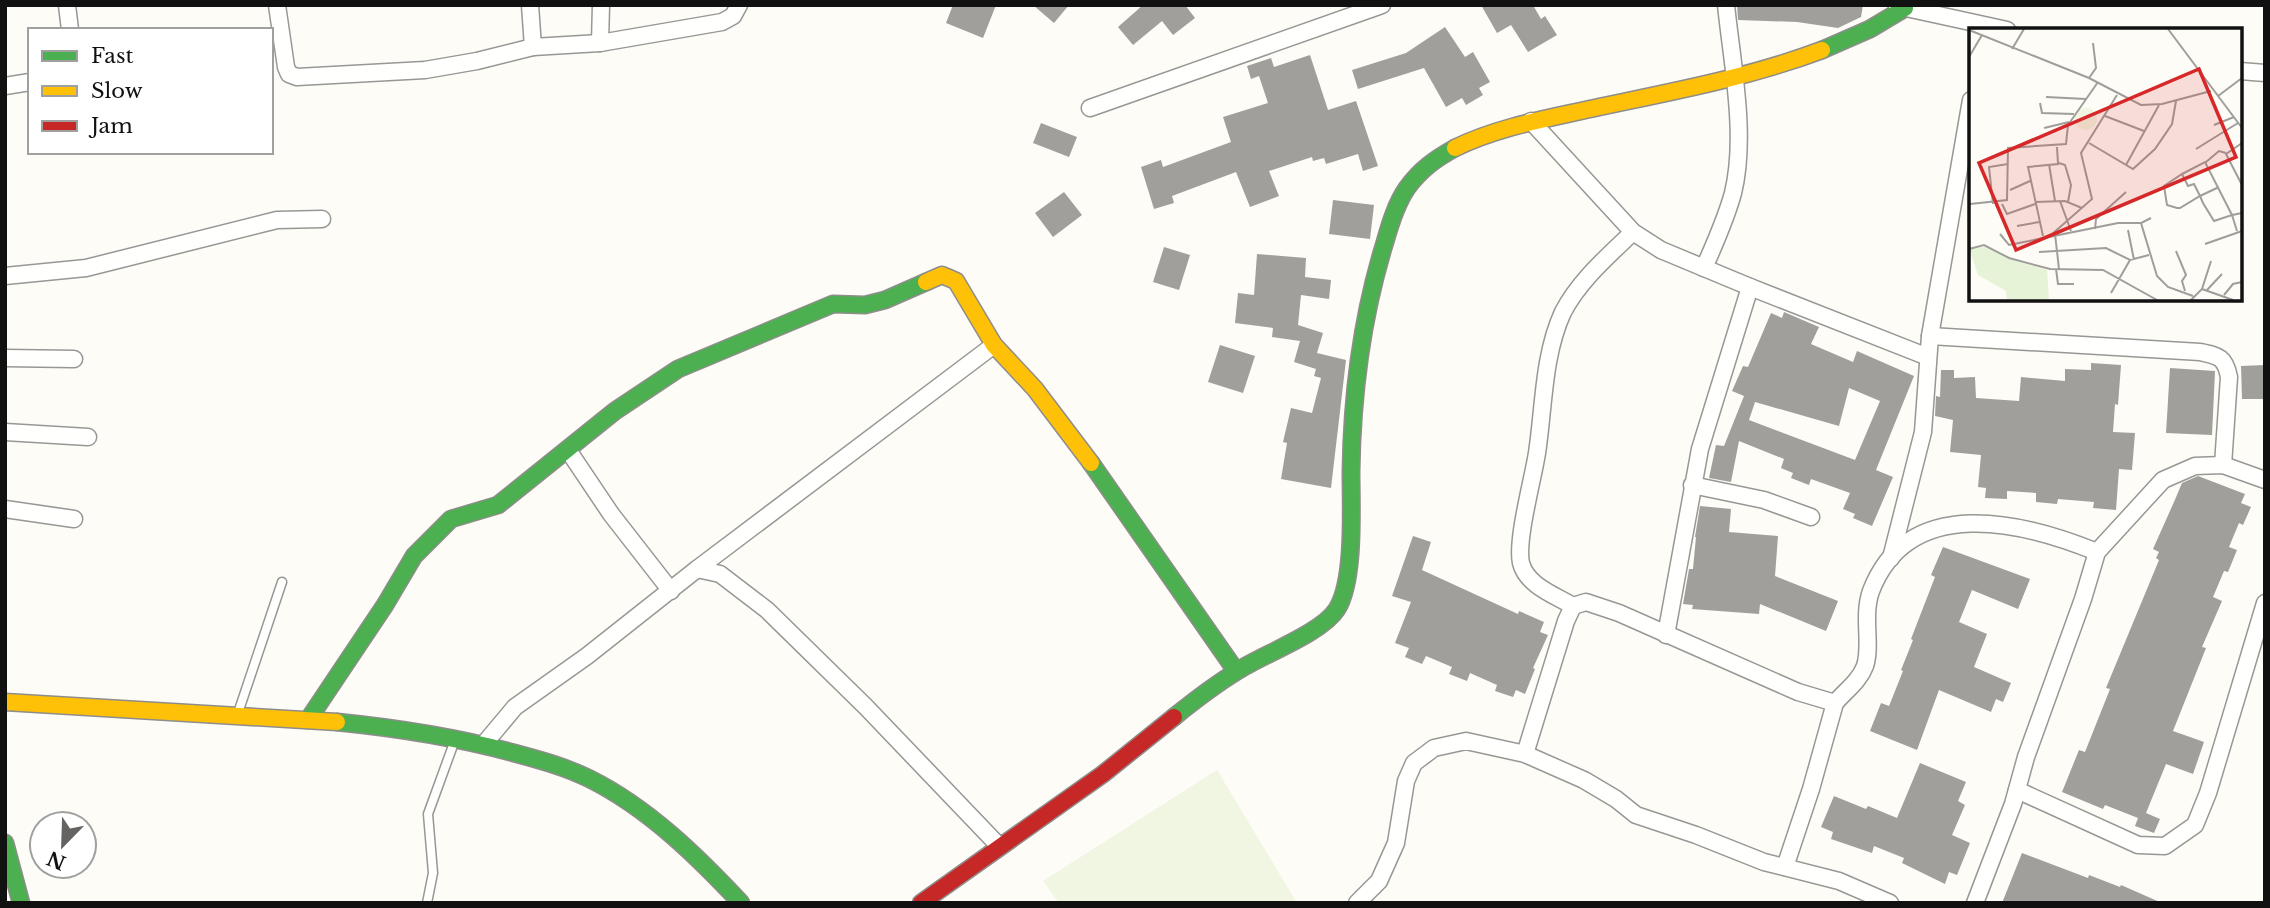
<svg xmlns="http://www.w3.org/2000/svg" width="2270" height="908" viewBox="0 0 2270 908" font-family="'Libre Baskerville',serif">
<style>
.pitch{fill:#f0f6e1}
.building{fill:#a19f9c;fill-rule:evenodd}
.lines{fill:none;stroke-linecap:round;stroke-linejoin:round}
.lane-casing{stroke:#979795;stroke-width:11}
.street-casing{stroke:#979795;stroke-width:19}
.fast-casing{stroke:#8e8d8b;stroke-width:19}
.slow-casing{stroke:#8e8d8b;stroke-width:19}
.jam-casing{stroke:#8e8d8b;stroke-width:19}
.lane{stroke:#fffffe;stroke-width:8}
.street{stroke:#fffffe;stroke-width:16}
.fast{stroke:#4caf50;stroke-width:16}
.slow{stroke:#ffc107;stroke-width:16}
.jam{stroke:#c62828;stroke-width:16}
.inset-road{fill:none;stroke:#9f9e9b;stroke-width:2}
.view{fill:#d62828;fill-opacity:0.15;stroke:#d62828;stroke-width:3.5}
.inset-edge{fill:none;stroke:#111;stroke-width:3.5}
</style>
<rect width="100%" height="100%" fill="#fdfcf7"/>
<path class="pitch" d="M1217,770L1297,903H1059L1043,881Z"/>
<g class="building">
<path d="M953,5H996L983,38L946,23Z"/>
<path d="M1033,5H1069L1054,23Z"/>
<path d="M1143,5H1185L1195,18L1173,35L1162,21L1133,45L1118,27Z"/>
<path d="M1481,5H1533L1541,19L1545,16L1557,35L1528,52L1511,25L1497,33Z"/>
<path d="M1737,5H1863L1861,17L1838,28L1797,22L1738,20Z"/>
<path d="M1445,27L1465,57L1473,52L1490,82L1479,88L1483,95L1466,105L1462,98L1446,107L1424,68L1358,89L1352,70L1406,53Z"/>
<path d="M1310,55L1328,110L1356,101L1378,166L1363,171L1358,154L1326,164L1324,158L1313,161L1312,157L1269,171L1279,196L1250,207L1236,172L1172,196L1174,203L1154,209L1141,167L1161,160L1163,167L1231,142L1223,117L1268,103L1259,76L1251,79L1247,66L1271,58L1274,67Z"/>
<path d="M1041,123L1077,137L1069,157L1033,143Z"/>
<path d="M1064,192L1082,215L1053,237L1035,213Z"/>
<path d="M1333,200L1374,205L1370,239L1329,234Z"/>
<path d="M1164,247L1190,255L1179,290L1153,282Z"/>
<path d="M1257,254L1306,258L1305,277L1331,280L1329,299L1301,295L1298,325L1323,333L1317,353L1346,360L1331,488L1281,479L1287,443L1283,442L1291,408L1312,413L1321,378L1314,376L1316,369L1294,362L1300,341L1272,337L1273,328L1235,323L1238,293L1254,295Z"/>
<path d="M1784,312L1819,327L1811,344L1853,362L1857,351L1914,376L1876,470L1893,477L1872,526L1853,518L1855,514L1843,509L1850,493L1811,479L1809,485L1791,478L1793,473L1781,468L1784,459L1739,441L1731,482L1709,478L1716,445L1724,446L1744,396L1732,391L1743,366L1748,367L1771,313L1782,318ZM1849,388L1880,401L1855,460L1749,420L1755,402L1839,426Z"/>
<path d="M1220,345L1255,356L1243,393L1208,382Z"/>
<path d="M2091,363L2121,365L2118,405L2115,404L2113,432L2135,433L2132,470L2119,469L2116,510L2093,508L2094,502L2058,499L2057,504L2036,502V493L2007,491V499L1985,498L1986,488L1978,487L1981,455L1950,452L1953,420L1935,416L1936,396L1940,397L1941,370H1954V378L1975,377L1976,398L2019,401L2021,377L2065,381V369L2091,370Z"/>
<path d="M2265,365V399H2242L2241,366Z"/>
<path d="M2170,368L2215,371L2212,435L2166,433Z"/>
<path d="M2198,476L2245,494L2241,503L2251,507L2243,525L2239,523L2229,547L2237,550L2228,572L2224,571L2213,597L2222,601L2202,647L2206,648L2173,731L2204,742L2193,774L2166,764L2146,813L2160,819L2154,833L2135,826L2138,818L2105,805L2103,809L2062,792L2079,750L2085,752L2110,689L2106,688L2159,560L2156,558L2159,552L2153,549L2174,502L2182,483Z"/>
<path d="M1700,506L1731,509L1729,532L1778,536L1775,576L1838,601L1826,631L1760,604L1759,614L1692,609L1693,605L1683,604L1689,569H1693L1696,537H1695Z"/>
<path d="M1413,536L1431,542L1422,570L1518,614L1519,611L1544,622L1540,632L1548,635L1533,668L1535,669L1525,694L1516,690L1513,697L1495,691L1497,685L1470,673L1467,681L1449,674L1452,667L1426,656L1422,664L1405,657L1409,648L1395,643L1411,602L1392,596Z"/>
<path d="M1943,547L2030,579L2018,609L1972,590L1959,622L1987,634L1974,667L2011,683L2003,702L1996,699L1991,712L1939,690L1917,750L1870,731L1881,703L1889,706L1903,671L1901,670L1913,640L1911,639L1935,577L1931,575Z"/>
<path d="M1920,763L1966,782L1958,801L1965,805L1952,835L1970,843L1957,875L1949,872L1945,884L1902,863L1904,858L1874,846L1872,853L1831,839L1833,832L1821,827L1834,796L1866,809L1868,806L1897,818Z"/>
<path d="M2022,853L2088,878L2089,875L2120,887L2121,885L2162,903H2002Z"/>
</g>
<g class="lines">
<defs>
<g id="lane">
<path d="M238,713L282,582"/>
<path d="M427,903L433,873L428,814L455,740"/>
</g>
<g id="street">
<path d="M67,5L70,30"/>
<path d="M277,5L286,67L289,74L297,77L425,70L477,61L533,47"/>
<path d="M530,5L533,47L600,43L722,22L733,16L739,5"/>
<path d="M1897,6L2007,30"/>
<path d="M600,43L601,5"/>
<path d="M2240,71L2265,73"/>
<path d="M5,86L30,82"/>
<path d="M1090,108L1382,5"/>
<path d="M1531,121L1633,232L1661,250L1750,287L1928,357"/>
<path d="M1704,268C1715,243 1726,219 1733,193C1747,136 1732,63 1726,5"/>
<path d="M5,276L86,268L277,220L322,219"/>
<path d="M1930,336L2200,352C2219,356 2225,357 2229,377L2223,465"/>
<path d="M5,358L74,359"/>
<path d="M5,432L88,437"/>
<path d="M568,450L611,514L671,591"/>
<path d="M1692,485L1764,500L1811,517"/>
<path d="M5,509L74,519"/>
<path d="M1891,558L1923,432L1930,336L1971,100"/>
<path d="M697,569L720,574L767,610L866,707L999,846"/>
<path d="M1573,606C1555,595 1527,586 1521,563C1516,540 1533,479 1537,453C1544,407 1543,355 1563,312C1579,281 1608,256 1633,232"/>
<path d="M1666,635L1700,449L1750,287"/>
<path d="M484,744L515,707L587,656L697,569L994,345"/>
<path d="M1525,754L1566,621L1573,606L1586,602L1619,613L1798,692L1835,703C1845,691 1859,682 1865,666C1872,645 1862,616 1871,591C1909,493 2023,522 2097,552"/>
<path d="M2017,790L2138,845L2165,846L2195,825L2208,793L2265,603"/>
<path d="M1785,867L1811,789L1835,703"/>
<path d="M1357,903L1379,881L1396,843L1406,781L1414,763L1434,748L1466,741L1525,754L1584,780L1616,799L1636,815L1696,835L1764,862L1839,881L1890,903"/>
<path d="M1975,903L2013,804L2026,757L2083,599L2097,552L2163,480L2195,466L2223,465L2265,480"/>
</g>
<g id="fast">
<path d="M1822,50L1870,29L1905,8"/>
<path d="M1091,463L1236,671"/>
<path d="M1174,717C1195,700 1216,684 1239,670C1264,654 1322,633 1337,609C1355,580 1351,507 1351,472C1352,396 1362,316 1385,242C1390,224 1396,204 1407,188C1420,170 1435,159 1455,148"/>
<path d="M308,720L385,605L414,556L451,519L498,505L615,411L678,369L833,304L865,305L885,300L926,282"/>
<path d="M337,722C397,728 456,737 514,753C540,760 566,767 590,779C648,808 697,856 741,903"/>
<path d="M5,843L21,903"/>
</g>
<g id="slow">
<path d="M1455,148C1500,126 1551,118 1599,107C1675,91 1750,77 1822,50"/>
<path d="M926,282L942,275L956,281L994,345L1035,389L1091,463"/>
<path d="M5,702L337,722"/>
</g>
<path id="jam" d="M921,903L1103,774L1174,717"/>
</defs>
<use href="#lane" class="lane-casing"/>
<use href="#street" class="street-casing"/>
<use href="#fast" class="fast-casing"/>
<use href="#slow" class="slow-casing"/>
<use href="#jam" class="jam-casing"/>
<use href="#lane" class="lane"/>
<use href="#street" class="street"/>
<use href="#fast" class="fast"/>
<use href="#slow" class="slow"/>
<use href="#jam" class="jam"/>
</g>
<g transform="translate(1969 28)">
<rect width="273" height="273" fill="#fdfcf7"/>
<path d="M18,219L37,230L78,242L80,272H38L37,263L9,247L0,220Z" fill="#e7f3d7"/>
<path d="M106 91a11 11 0 1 1 22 0a11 11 0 1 1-22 0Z" fill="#f0f6e1"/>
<path class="inset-road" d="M199,1L273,100M0,2L120,50L172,77L193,76L242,63M43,21L55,1M0,29L13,7M120,50L127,40L124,15M249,68L273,50M77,69L117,71M71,75L73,85L105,86M136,88L175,103M245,97L265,89M75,100L100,94M120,115L164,141L186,121L203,96L207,73M273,115L257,126L273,157M227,121L269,95M237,134L250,123L257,125M90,135L96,137L102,157L99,174M80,136L86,173M157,137L190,77M213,146L236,134L263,187L273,185M250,159L231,168L211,180H208L198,177L195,158L213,146L219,158L225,156L231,168L234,175L245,193L263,187L268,203M41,162L61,153M91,173L102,203M66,174L96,173L113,180M1,176L38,172L39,120L97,116L99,97L129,54M24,176L20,139L39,136M33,176L38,186L66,176M182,190L172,195L188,248L199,259L224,268M48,198L70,194M126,201L127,191L157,164M159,202L165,232M31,206L40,217L149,195H172M86,206L90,241M82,207L123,171L112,125L148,67M74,208L59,139L89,136L88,119M236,216L273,203M0,221L15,217L40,230L81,241L134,242L188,272M207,223L217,247L213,253L216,263M70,224L137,220L161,232L180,227M87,241L89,256H105M233,261L264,272M238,262L253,246M142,265L161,232M255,267L264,256L273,254M222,272L233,261L242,233"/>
<path class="view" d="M230,41L267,129L47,222L10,135Z"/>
<rect width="273" height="273" class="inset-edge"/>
</g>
<rect width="2270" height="908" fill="none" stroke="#111111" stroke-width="14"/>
<rect x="28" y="28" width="245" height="126" fill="#ffffff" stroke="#a0a0a0" stroke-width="2"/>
<rect x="42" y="51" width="35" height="10" fill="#4caf50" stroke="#a0a0a0" stroke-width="2"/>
<text x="91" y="63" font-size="21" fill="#111111">Fast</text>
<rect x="42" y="86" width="35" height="10" fill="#ffc107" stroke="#a0a0a0" stroke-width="2"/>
<text x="91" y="98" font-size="21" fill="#111111">Slow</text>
<rect x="42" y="121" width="35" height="10" fill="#c62828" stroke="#a0a0a0" stroke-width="2"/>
<text x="91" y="133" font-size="21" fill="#111111">Jam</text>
<g transform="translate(63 845) rotate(203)"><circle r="33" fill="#ffffff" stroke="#a0a0a0" stroke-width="2"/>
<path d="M0-5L12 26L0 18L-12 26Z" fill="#646362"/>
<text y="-10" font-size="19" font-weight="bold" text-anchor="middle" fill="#111111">N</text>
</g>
</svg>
